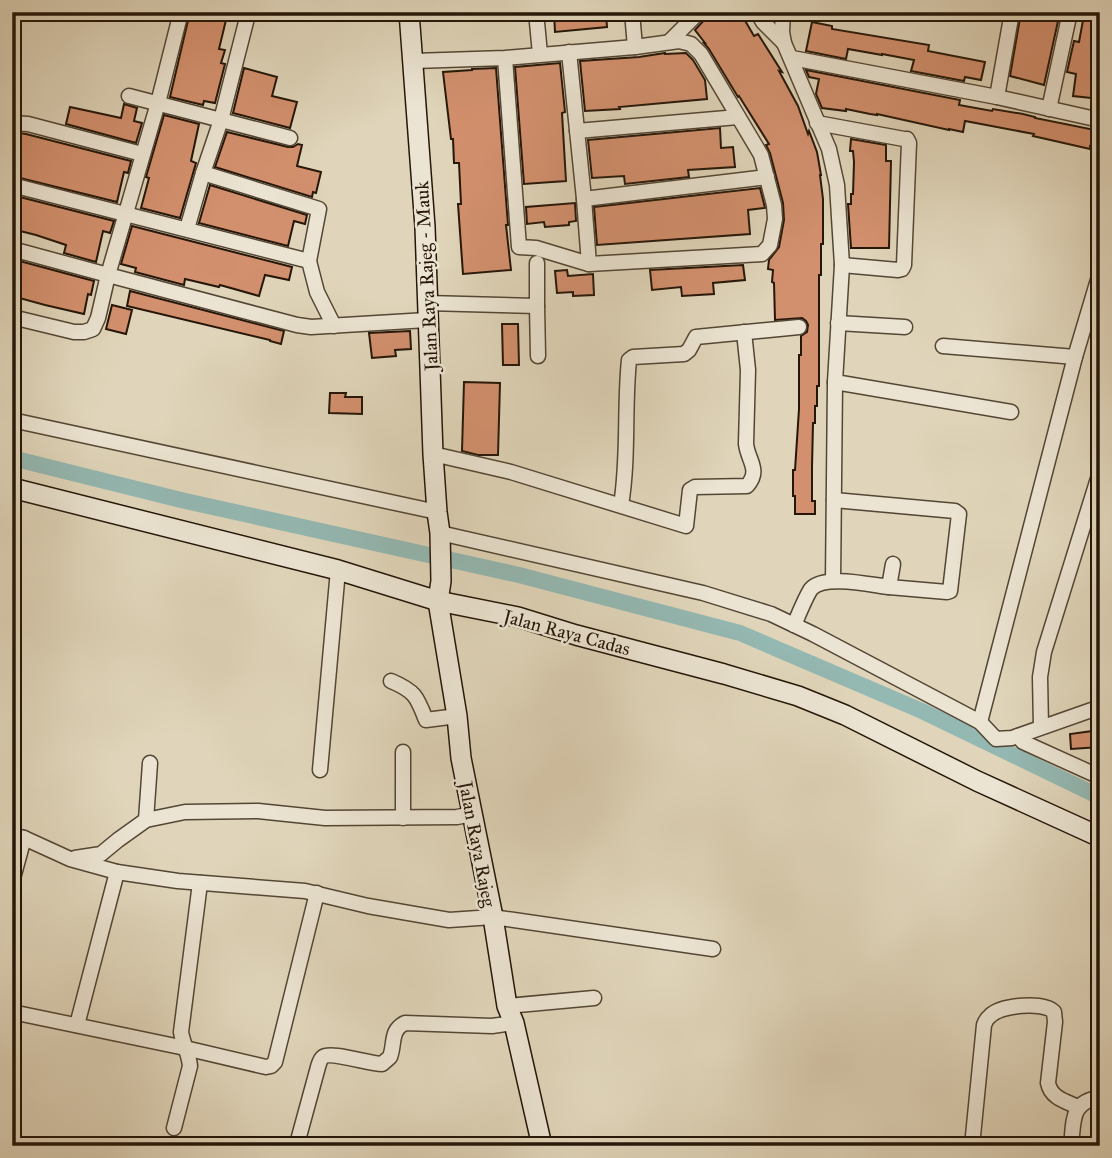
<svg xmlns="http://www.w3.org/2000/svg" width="1112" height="1158" viewBox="0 0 1112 1158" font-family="'IM FELL Great Primer',serif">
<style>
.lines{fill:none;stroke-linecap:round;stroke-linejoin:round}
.canal{stroke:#94b8b2;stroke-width:16}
.building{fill:#d3906e;stroke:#251608;stroke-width:2}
.street-casing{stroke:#544634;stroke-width:17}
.secondary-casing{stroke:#251608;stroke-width:22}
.street{stroke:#ebe4d2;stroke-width:14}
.secondary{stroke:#ebe4d2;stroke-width:19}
.labels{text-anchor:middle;stroke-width:5;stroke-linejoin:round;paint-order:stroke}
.street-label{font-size:19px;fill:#251608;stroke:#ebe4d2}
</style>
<rect width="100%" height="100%" fill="#e0d5ba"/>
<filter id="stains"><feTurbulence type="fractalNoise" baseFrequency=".00286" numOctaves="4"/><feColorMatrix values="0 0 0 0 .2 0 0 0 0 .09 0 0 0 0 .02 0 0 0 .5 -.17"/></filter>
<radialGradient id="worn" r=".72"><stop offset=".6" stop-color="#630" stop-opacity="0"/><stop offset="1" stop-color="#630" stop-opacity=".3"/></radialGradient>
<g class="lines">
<path class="canal" d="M12,458L181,500L519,575L740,633L922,711L1100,797"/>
</g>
<g class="building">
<path d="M190,12H223L222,19L226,20L219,49L225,50L221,63L225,64L215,103L204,101L203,105L170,97Z"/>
<path d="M554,12H598V15L606,14L607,27L555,32Z"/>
<path d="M708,12H740L754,36L758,34L782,72L779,71L798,106L808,134L809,131L817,152L821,175H820L823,199V244H821V275H819V386H817V406H815V423H813L812,467V501H815V514H795V496H793V470H795L799,409V355H801V336L807,332L808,325L806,321L802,318L775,320L774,283L772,282L773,270L768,269L769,260L779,247L784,220L783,203L770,153L766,145L769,144L739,96L738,97L709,49L704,43H705L695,30L706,18Z"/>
<path d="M1021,12H1060L1044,85L1010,76Z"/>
<path d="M1087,12H1100V99L1073,96L1076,74L1067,72L1074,41L1079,42L1084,15L1086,16Z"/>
<path d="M812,22L832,26V29L929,45L928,51L985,62L981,80L965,77L964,81L911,71L914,60L882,54V55L848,49L846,59L806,51Z"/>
<path d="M665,53V54L686,53L693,60L705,80L707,99L619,107L620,109L585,111L580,61L639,57Z"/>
<path d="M560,63L565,112L562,113L566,181L524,184L515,67Z"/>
<path d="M244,68L277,77L272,96L297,102L290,128L233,113Z"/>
<path d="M496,68L508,225H506L511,270L463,274L458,204H461L459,163H454L453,139H451L443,72L472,70V69Z"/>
<path d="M806,70L960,100L959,105L992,111L993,109L1023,114L1035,117V118L1100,131V148L1090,146V149L1033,136L1034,134L965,121L963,132L949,129V130L877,114V115L870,114L846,109V111L822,108L816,94L819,79L809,77Z"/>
<path d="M124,104L137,108L134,121L142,123L136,143L66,124L70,107L121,118Z"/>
<path d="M164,115L199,124L191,161L196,163L180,218L141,208L149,178L146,177Z"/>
<path d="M720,128L721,148L733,147L735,167L688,170L689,177L625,184L624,176L592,178L588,140Z"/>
<path d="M227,132L288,147H293L298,144L302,145L297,166L321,172L316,193L313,192L312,197L215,167Z"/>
<path d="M19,133L26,134L131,161L128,173L124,172L117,202L12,176V162Z"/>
<path d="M851,139L886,145V161H891L889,248H851L848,204H851V194H853L854,162L853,151H850Z"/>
<path d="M210,185L307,215L305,224L294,221L288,246L199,223Z"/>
<path d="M760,188L765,208L748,210L750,234L597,245L594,207Z"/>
<path d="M12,195L114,221L110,233L103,231L96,262L64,253L66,245L36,235L12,229Z"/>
<path d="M575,203L576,221L569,222V225L545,227L544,222L527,224L526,207Z"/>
<path d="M132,226L292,267L289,280L265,275L259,296L220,285L219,287L185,279L184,285L135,272L136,268L121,264Z"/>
<path d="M12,259L94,281L91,295L88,294L84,314L45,305L12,296Z"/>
<path d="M743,265L745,280L713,283L714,294L682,296L681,287L652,290L650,270Z"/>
<path d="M567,270L568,276L593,274L594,295L573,296V292L557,293L555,271Z"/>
<path d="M130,291L284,331L281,344L270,341V340L127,306Z"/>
<path d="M112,305L132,310L126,334L106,329Z"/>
<path d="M502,324H518L519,365H503Z"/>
<path d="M410,331L411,349L395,350L396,356L372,358L369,333Z"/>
<path d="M464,382L500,383L498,455H478L462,451Z"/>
<path d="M330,393H346L345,397H362V414L329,413Z"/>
<path d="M1100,730V747L1071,749L1070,734Z"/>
</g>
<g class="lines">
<defs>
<g id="street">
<path d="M181,12L158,103L108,275L297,325L311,327L427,320"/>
<path d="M536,12L540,54"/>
<path d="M632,12L635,47"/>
<path d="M757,12L763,22L784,43"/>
<path d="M783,12L782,32L784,43L829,149L837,185L842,265L835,382L1011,412"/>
<path d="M669,42L699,12"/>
<path d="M569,52L584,199L589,264"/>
<path d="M792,58L997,97L1100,120"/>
<path d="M414,61L505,58L635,47L679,41L691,44L701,54L761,155L774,205L775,219L770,245L762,254L589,264L536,248L519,247L505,58"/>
<path d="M129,96L290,138"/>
<path d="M997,97L1012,12"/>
<path d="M1049,109L1070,12"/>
<path d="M12,123L28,124L142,154"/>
<path d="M817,123L904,139H907L909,143L904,265L902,269L898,270L842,265"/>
<path d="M577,131L738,117"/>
<path d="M203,173L319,209L309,261"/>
<path d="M12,185L309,261L317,292L334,326"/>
<path d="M584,199L767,177"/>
<path d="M187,229L203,173L221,120L247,18"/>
<path d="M12,249L108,275L98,318L93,329L84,332H74L12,317"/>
<path d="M427,303L537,306V263"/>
<path d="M537,306L538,356"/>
<path d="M838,323L905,327"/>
<path d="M943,346L1075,357"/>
<path d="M12,420L437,512"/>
<path d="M433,454L511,472L686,526L690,490L695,487L747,486C761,470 748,461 746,444L748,370L744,332"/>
<path d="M834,500L955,511L959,514L950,591L947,592L889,587"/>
<path d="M621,505C629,457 624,408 629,360L633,357L684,354L689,350L696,337L799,327"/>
<path d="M440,533L703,593L771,614L813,634L980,722L996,739L1012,738L1100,707"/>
<path d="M833,581L835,382"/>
<path d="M794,625C798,616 806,596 811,589C824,574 871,585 889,587L893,564"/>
<path d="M391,681C415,691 417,697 426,720L457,716"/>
<path d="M980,722L1075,357L1100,273"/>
<path d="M1041,727L1040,677L1044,652L1100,472"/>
<path d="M1018,736L1023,742L1100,777"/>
<path d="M403,752V818"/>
<path d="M320,770L338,570"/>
<path d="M146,820L150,763"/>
<path d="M12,835L24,838L70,859L117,872L178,881L305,891L368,906L449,920L493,917L713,949"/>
<path d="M75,858L101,854L118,840L146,820L185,812L258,811L325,818L457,817L473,814"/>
<path d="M12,882L24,838"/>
<path d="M507,1006L594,998"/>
<path d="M12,1012L185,1048L266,1067L271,1066L275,1062L317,893"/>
<path d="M77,1025L117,872"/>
<path d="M174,1128L190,1066C189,1054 183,1044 181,1032L200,883"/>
<path d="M297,1144L318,1067C319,1064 320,1059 323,1057C331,1051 369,1064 382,1064L390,1057C395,1044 390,1030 405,1023L492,1026L514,1023"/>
<path d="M972,1146L984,1025C986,1020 986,1019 990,1016C1001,1005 1043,1001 1054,1012L1055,1022L1048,1083C1051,1098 1065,1101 1078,1107"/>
<path d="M1071,1146C1074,1122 1070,1101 1100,1098"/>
</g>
<g id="secondary">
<path d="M409,12L425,227L433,454L437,512L440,533L441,581L438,601L457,716L461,758L493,917L507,1006L514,1023L542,1146"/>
<path d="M12,488L338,570L438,601L518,617L576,635L724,674L798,696L845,715L977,781L1100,837"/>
</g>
</defs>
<use href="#street" class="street-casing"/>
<use href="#secondary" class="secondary-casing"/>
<use href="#street" class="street"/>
<use href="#secondary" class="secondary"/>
</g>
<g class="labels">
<g class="street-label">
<text transform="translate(426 276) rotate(-93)" y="7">Jalan Raya Rajeg - Mauk</text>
<text transform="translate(567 632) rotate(15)" y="7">Jalan Raya Cadas</text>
<text transform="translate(478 844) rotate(79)" y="7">Jalan Raya Rajeg</text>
</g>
</g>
<rect width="1112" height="1158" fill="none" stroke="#e0d5ba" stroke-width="42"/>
<rect x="14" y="14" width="1084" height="1130" fill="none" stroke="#251608" stroke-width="3.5"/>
<rect x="21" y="21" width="1070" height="1116" fill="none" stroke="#251608" stroke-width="2"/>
<rect width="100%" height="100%" filter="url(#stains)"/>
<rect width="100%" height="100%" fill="url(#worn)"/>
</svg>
